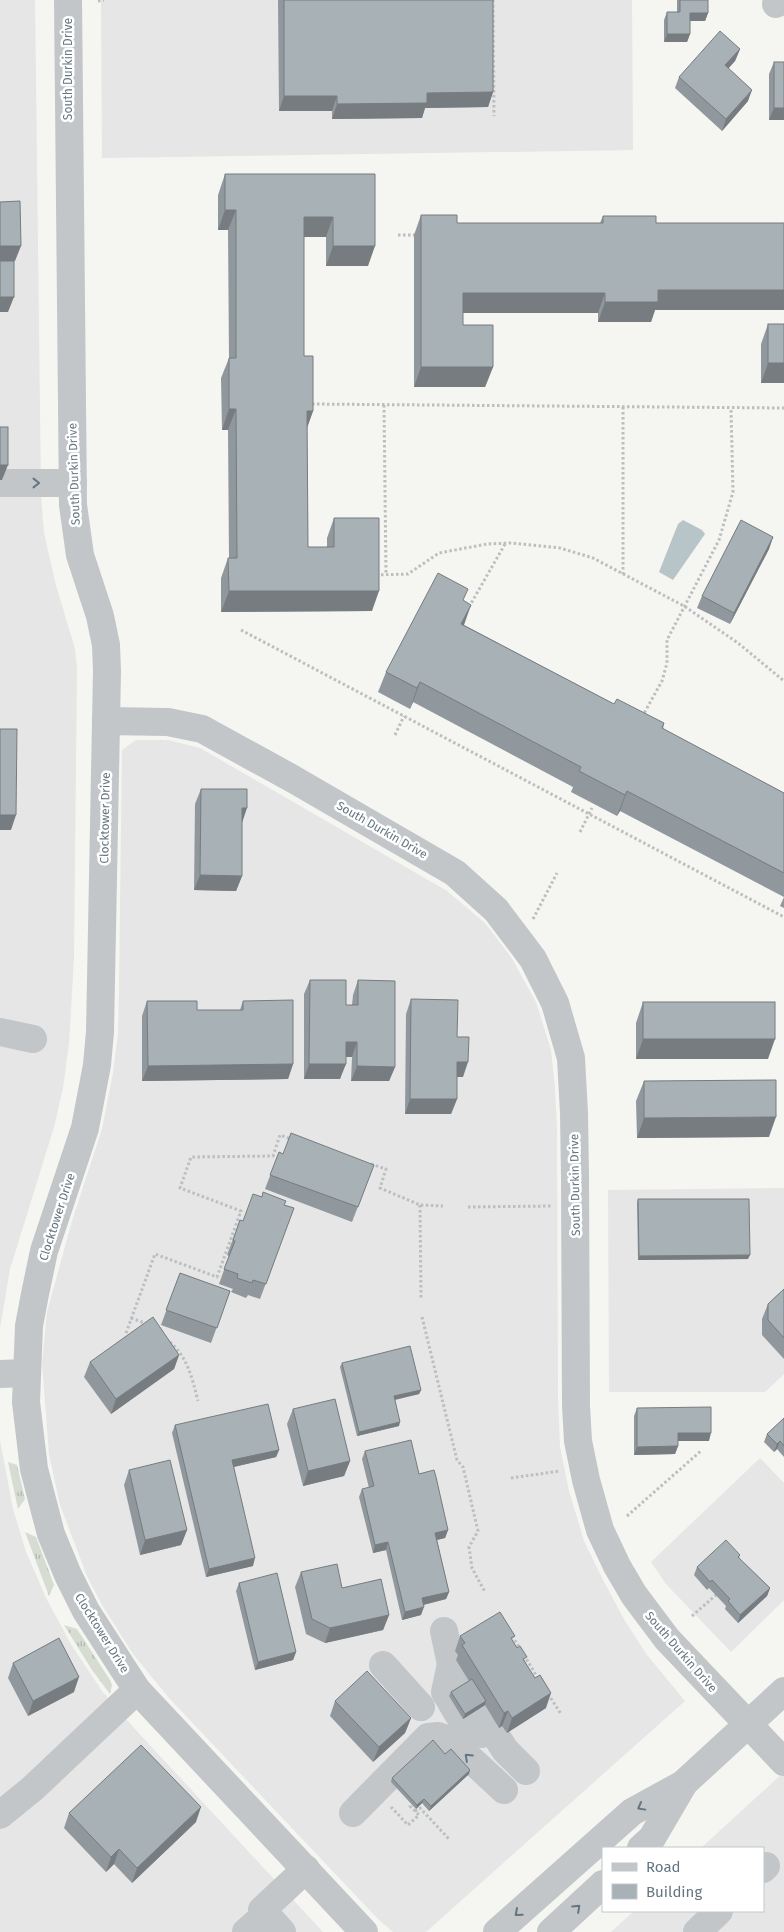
<svg xmlns="http://www.w3.org/2000/svg" width="784" height="1932" viewBox="0 0 784 1932" font-family="'Fira Sans',sans-serif">
<style>
.built{fill:#e5e6e5}
.grass{fill:url(#grass-tufts)}
.water{fill:#b7c5c8}
.lines{fill:none;stroke-linecap:round;stroke-linejoin:round}
.path{stroke:#bcbec0;stroke-width:3;stroke-dasharray:2.5 2.5;stroke-linecap:butt}
.minor{stroke:#c2c6c9;stroke-width:28}
.wall{fill:#90989d}
.shaded-wall{fill:#767c7f}
.building{fill:#a8b1b6;stroke:#767c7f}
.oneway{stroke:#647682}
.labels{text-anchor:middle;stroke-width:5;stroke-linejoin:round;paint-order:stroke}
.street-label{font-size:12px;fill:#647682;stroke:#fff}
</style>
<defs>
<pattern id="grass-tufts" width="24" height="20" patternUnits="userSpaceOnUse" patternTransform="scale(1.25)"><rect width="24" height="20" fill="#d6dcd2"/><path d="M3 7l-1-3M5 7V3M7 7l1-3M15 17l-1-3M17 17v-4M19 17l1-3" fill="none" stroke="#b1b7b0"/></pattern>
</defs>
<rect width="100%" height="100%" fill="#f5f5f1"/>
<g class="built">
<path d="M0,0H35L41,494L44,533L55,582L75,649L77,667L74,957L69,1043L63,1088L54,1127L10,1269L0,1328Z"/>
<path d="M101,0H632L633,150L102,158Z"/>
<path d="M136,740H168L200,748L447,891L485,923L511,957L536,1002L551,1050L555,1088L557,1130L558,1398L560,1447L569,1491L584,1541L603,1580L625,1621L647,1655L685,1701L426,1932H393L378,1919L169,1698L133,1654L102,1605L87,1576L60,1505L49,1454L42,1363L47,1312L72,1221L102,1129L113,1073L118,1034L119,990L122,750Z"/>
<path d="M784,1188V1374L765,1392H609L608,1190Z"/>
<path d="M0,1440L13,1509L26,1552L46,1598L72,1646L102,1691L134,1728L323,1932H0Z"/>
<path d="M760,1458L784,1483V1600L731,1652L666,1584L651,1562Z"/>
<path d="M784,1772V1932H611L634,1911H763V1848H701Z"/>
</g>
<g class="grass">
<path d="M8,1462L17,1465L25,1499L18,1509Z"/>
<path d="M25,1532L36,1537L54,1585L49,1596Z"/>
<path d="M64,1625L77,1629L110,1680L112,1685L110,1694L92,1670Z"/>
</g>
<path class="water" d="M683,520L702,530L705,534L673,580L659,572L678,524Z"/>
<g class="lines">
<g class="path">
<path d="M493,0L494,116"/>
<path d="M98,1L104,0"/>
<path d="M398,235H416"/>
<path d="M312,404L784,408"/>
<path d="M384,405L386,574"/>
<path d="M623,407V574"/>
<path d="M376,575L408,574L439,553L487,544L510,543L560,548L593,558L684,606L738,643L784,681"/>
<path d="M469,607L505,544"/>
<path d="M241,630L784,917"/>
<path d="M642,717L662,681L667,663V640L719,540L733,492L731,408"/>
<path d="M395,735L404,716"/>
<path d="M580,832L592,808"/>
<path d="M533,919L557,873"/>
<path d="M371,1164L386,1169L380,1188L420,1205L443,1206"/>
<path d="M420,1205L421,1298"/>
<path d="M468,1207L551,1206"/>
<path d="M422,1317L457,1460L463,1467L478,1531L469,1547L472,1568L485,1592"/>
<path d="M131,1318L147,1324"/>
<path d="M126,1333L155,1254L217,1277L241,1211L180,1188L191,1157L273,1156L280,1135L291,1139"/>
<path d="M170,1342C188,1358 192,1378 198,1401"/>
<path d="M511,1478L560,1471"/>
<path d="M627,1516L702,1450"/>
<path d="M692,1616L716,1595"/>
<path d="M512,1636L521,1650"/>
<path d="M524,1655L539,1680"/>
<path d="M548,1694L561,1714"/>
<path d="M391,1807L408,1825L419,1815L410,1806L411,1804"/>
<path d="M415,1811L420,1808L449,1839"/>
</g>
<g class="minor">
<path d="M68,0L73,505L80,555L100,616L106,645L107,671L100,1032L97,1065L85,1128L44,1251L35,1294L29,1326L26,1402L34,1469L51,1534L68,1575L86,1611L137,1690L364,1932"/>
<path d="M776,4L780,0"/>
<path d="M0,483H73"/>
<path d="M106,721L168,722L202,729L293,779L455,873L496,910L533,959L555,1003L571,1058L574,1113L575,1176L576,1406L578,1441L586,1480L600,1530L617,1566L634,1595L667,1639L784,1762"/>
<path d="M0,1032L33,1039"/>
<path d="M0,1374L26,1373"/>
<path d="M444,1631L451,1664L505,1750L526,1771"/>
<path d="M451,1664L445,1692C455,1707 463,1730 482,1734"/>
<path d="M383,1665L421,1707"/>
<path d="M353,1813L428,1737L438,1736L450,1740L504,1790"/>
<path d="M0,1815L32,1789L137,1690"/>
<path d="M641,1848L652,1838L683,1785"/>
<path d="M763,1869L766,1866"/>
<path d="M246,1932L266,1914"/>
<path d="M282,1932L262,1910L306,1869"/>
<path d="M497,1932L632,1812L683,1784L784,1691"/>
<path d="M551,1932L603,1884"/>
<path d="M697,1932L719,1911"/>
</g>
</g>
<g class="wall">
<path d="M278,0H493V92L488,107L425,108L422,118L332,119V111H279Z"/>
<path d="M677,0H708V13L705,21H690V34L687,42H664V20L667,12H677Z"/>
<path d="M740,49L735,61L728,68L748,101L722,131L675,88L679,77Z"/>
<path d="M774,62L784,120H769V74Z"/>
<path d="M225,174H375L368,266H326V237H304V356L313,411L307,427L308,547H327V538L334,518L372,611L221,612V578L228,558H229L228,430H222L221,378L229,358L228,230H218V195Z"/>
<path d="M421,215L457,223H600L603,216L656,223L784,310H655L651,322H598V313H463V325L493,367L485,387H414V235Z"/>
<path d="M768,324H784V383H761V344Z"/>
<path d="M773,537L769,549L730,624L697,608L702,596Z"/>
<path d="M464,601V625L614,704L664,723L663,729L784,793V908L780,906L784,897L620,811L617,816L571,792L573,787L413,702L410,709L378,692L386,672Z"/>
<path d="M201,789L242,821V876L236,891L194,890L195,804Z"/>
<path d="M310,980L346,1005H352L353,995L358,980L395,1067L389,1081H351L352,1057H346L340,1079H304V994Z"/>
<path d="M411,999L457,1037L463,1077H457V1099L451,1114H405L406,1014Z"/>
<path d="M147,1001L197,1010H240L243,1001L293,1064L288,1079L142,1081V1016Z"/>
<path d="M643,1002L768,1059H636V1023Z"/>
<path d="M644,1081L769,1137L637,1138L636,1101Z"/>
<path d="M279,1152L283,1154L374,1165L352,1222L265,1189Z"/>
<path d="M638,1199L748,1259L638,1260L637,1203Z"/>
<path d="M284,1205L294,1208L260,1299L248,1295L246,1298L231,1292L233,1289L219,1284L229,1256L227,1255L240,1220L243,1221Z"/>
<path d="M180,1273L230,1291L211,1343L161,1325Z"/>
<path d="M784,1289V1359L762,1335V1319L768,1304Z"/>
<path d="M179,1355L174,1369L111,1414L84,1377L90,1362Z"/>
<path d="M342,1363L421,1390L419,1394L395,1400L399,1426L357,1436L340,1367Z"/>
<path d="M637,1408L709,1441H678V1446L675,1454L634,1455V1416Z"/>
<path d="M293,1409L350,1461L344,1476L303,1486L287,1424Z"/>
<path d="M784,1418V1457L777,1449L774,1452L764,1442L767,1434Z"/>
<path d="M175,1425L279,1450L276,1457L234,1467L253,1566L206,1577L172,1433Z"/>
<path d="M365,1451L419,1474L448,1530L445,1538L437,1540L449,1592L446,1599L423,1605L421,1615L402,1620L386,1550L373,1553L359,1497L362,1489L369,1488L362,1459Z"/>
<path d="M129,1470L187,1530L181,1545L140,1555L124,1485Z"/>
<path d="M740,1555L739,1558L770,1588L767,1596L738,1623L725,1609L726,1606L709,1588L707,1590L694,1575L697,1567Z"/>
<path d="M301,1572L342,1588L389,1615L383,1630L325,1643L306,1634L295,1587Z"/>
<path d="M239,1583L296,1652L293,1660L255,1670L236,1591Z"/>
<path d="M460,1636L513,1642L525,1661L546,1708L507,1733L502,1726L499,1728L485,1705L463,1719L449,1696L451,1692L469,1681L456,1660L458,1655L455,1651Z"/>
<path d="M13,1663L74,1692L28,1716L8,1678Z"/>
<path d="M335,1701L411,1718L405,1733L373,1762L330,1716Z"/>
<path d="M469,1774L429,1811L422,1803L416,1809L391,1782L392,1778Z"/>
<path d="M69,1813L196,1822L132,1883L114,1864L106,1872L64,1828Z"/>
</g>
<g class="shaded-wall">
<path d="M690,13H708L705,21H687Z"/>
<path d="M667,34H690L687,42H664Z"/>
<path d="M740,49L735,61L721,77L725,65Z"/>
<path d="M752,90L748,101L722,131L726,119Z"/>
<path d="M493,92L488,107L425,108L422,118L332,119L337,104L427,93Z"/>
<path d="M284,96H337L332,111H279Z"/>
<path d="M774,108H784V120H769Z"/>
<path d="M225,210H236L228,230H218Z"/>
<path d="M304,217H333L326,237H296Z"/>
<path d="M0,246H21L15,261H0Z"/>
<path d="M333,246H375L368,266H326Z"/>
<path d="M658,290H784V310H655L651,322H598L605,302Z"/>
<path d="M463,293H605L598,313H456Z"/>
<path d="M0,297H14L8,312H0Z"/>
<path d="M768,363H784V383H761Z"/>
<path d="M421,367H493L485,387H414Z"/>
<path d="M229,409H236L228,430H222Z"/>
<path d="M307,411H313L306,431Z"/>
<path d="M0,465H8L2,480H0Z"/>
<path d="M773,537L769,549L730,624L734,613Z"/>
<path d="M229,591H379L372,611L221,612Z"/>
<path d="M471,605L464,625L454,644L461,624Z"/>
<path d="M420,682L413,702L410,709L417,688Z"/>
<path d="M627,791L620,811L617,816L625,795Z"/>
<path d="M242,808H247L242,823Z"/>
<path d="M0,815H16L11,830H0Z"/>
<path d="M200,875L242,876L236,891L194,890Z"/>
<path d="M643,1039H775L768,1059H636Z"/>
<path d="M346,1042H357L352,1057H340Z"/>
<path d="M457,1062H468L463,1077H452Z"/>
<path d="M293,1064L288,1079L142,1081L148,1066Z"/>
<path d="M309,1064H346L340,1079H304Z"/>
<path d="M357,1066L395,1067L389,1081H351Z"/>
<path d="M410,1099H457L451,1114H405Z"/>
<path d="M776,1117L769,1137L637,1138L644,1118Z"/>
<path d="M750,1255L748,1259L638,1260L639,1256Z"/>
<path d="M179,1355L174,1369L111,1414L116,1399Z"/>
<path d="M421,1390L419,1394L393,1400L394,1396Z"/>
<path d="M400,1422L399,1426L357,1436L359,1432Z"/>
<path d="M678,1433H711L709,1441H675Z"/>
<path d="M780,1441L777,1449L774,1452L777,1444Z"/>
<path d="M678,1446L675,1454L634,1455L637,1447Z"/>
<path d="M279,1450L276,1457L229,1468L232,1460Z"/>
<path d="M350,1461L344,1476L303,1486L308,1471Z"/>
<path d="M187,1530L181,1545L140,1555L145,1540Z"/>
<path d="M448,1530L445,1538L432,1541L435,1533Z"/>
<path d="M388,1542L386,1550L373,1553L375,1545Z"/>
<path d="M255,1558L253,1566L206,1577L209,1569Z"/>
<path d="M770,1588L767,1596L738,1623L740,1615Z"/>
<path d="M449,1592L446,1599L419,1606L422,1598Z"/>
<path d="M424,1607L421,1615L402,1620L405,1612Z"/>
<path d="M389,1615L383,1630L325,1643L330,1628Z"/>
<path d="M296,1652L293,1660L255,1670L258,1662Z"/>
<path d="M79,1677L74,1692L28,1716L33,1701Z"/>
<path d="M551,1693L546,1708L507,1733L512,1718Z"/>
<path d="M486,1701L485,1705L463,1719L465,1714Z"/>
<path d="M508,1711L502,1726L499,1728L504,1713Z"/>
<path d="M411,1718L405,1733L373,1762L379,1747Z"/>
<path d="M470,1770L469,1774L429,1811L431,1806Z"/>
<path d="M424,1799L422,1803L416,1809L417,1805Z"/>
<path d="M201,1807L196,1822L132,1883L137,1868Z"/>
<path d="M119,1849L114,1864L106,1872L111,1857Z"/>
</g>
<g class="building">
<path d="M284,0H493V92L427,93V103L337,104V96H284Z"/>
<path d="M680,0H708V13H690V34H667V12H680Z"/>
<path d="M720,31L740,49L725,65L752,90L726,119L679,77Z"/>
<rect x="774" y="62" width="10" height="46"/>
<path d="M225,174H375V246H333V217H304V356H313V411H307L308,547H334V518H379V591H229L228,558H237L236,409H229V358H236V210H225Z"/>
<path d="M20,201L21,246H0V202Z"/>
<path d="M421,215H457V223H603V216H656V223H784V290H658V302H605V293H463V325H493V367H421Z"/>
<rect x="0" y="261" width="14" height="36"/>
<rect x="768" y="324" width="16" height="39"/>
<rect x="0" y="427" width="8" height="38"/>
<path d="M741,520L773,537L734,613L702,596Z"/>
<path d="M438,573L468,589L463,600L471,605L461,624L614,704L617,699L664,723L662,728L784,793V873L627,791L625,795L579,771L581,767L420,682L417,688L386,672Z"/>
<path d="M0,729H17L16,815H0Z"/>
<path d="M201,789H247V808H242V876L200,875Z"/>
<path d="M310,980H346V1005H358V980L395,981V1067L357,1066V1042H346V1064H309Z"/>
<path d="M411,999L458,1000L457,1037H469L468,1062H457V1099H410Z"/>
<path d="M293,1000V1064L148,1066L147,1001H197V1010H243V1001Z"/>
<rect x="643" y="1002" width="132" height="37"/>
<path d="M776,1080V1117L644,1118V1081Z"/>
<path d="M291,1133L374,1165L358,1207L270,1175L279,1152L283,1154Z"/>
<path d="M263,1192L286,1201L284,1205L294,1208L266,1284L253,1280L252,1283L237,1278L238,1274L224,1269L235,1241L233,1240L240,1220L243,1221L253,1194L262,1197Z"/>
<path d="M638,1199H749L750,1255L639,1256Z"/>
<path d="M180,1273L230,1291L217,1328L166,1310Z"/>
<path d="M784,1289V1338L768,1320V1304Z"/>
<path d="M153,1317L179,1355L116,1399L90,1362Z"/>
<path d="M410,1346L421,1390L394,1396L400,1422L359,1432L342,1363Z"/>
<path d="M335,1399L350,1461L308,1471L293,1409Z"/>
<path d="M268,1404L279,1450L232,1460L255,1558L209,1569L175,1425Z"/>
<path d="M711,1407V1433H678V1446L637,1447V1408Z"/>
<path d="M784,1418V1446L780,1441L777,1444L767,1434Z"/>
<path d="M411,1440L419,1474L434,1470L436,1477L448,1530L435,1533L449,1592L422,1598L424,1607L405,1612L388,1542L375,1545L362,1489L374,1486L365,1451Z"/>
<path d="M170,1460L187,1530L145,1540L129,1470Z"/>
<path d="M726,1540L740,1555L738,1557L770,1588L740,1615L728,1601L730,1599L712,1580L710,1582L697,1567Z"/>
<path d="M337,1564L342,1588L381,1579L389,1615L330,1628L312,1619L301,1572Z"/>
<path d="M277,1573L296,1652L258,1662L239,1583Z"/>
<path d="M500,1612L515,1636L511,1638L517,1648L520,1646L527,1657L523,1659L535,1678L540,1675L551,1693L512,1718L508,1711L504,1713L462,1645L465,1643L460,1636Z"/>
<path d="M59,1638L79,1677L33,1701L13,1663Z"/>
<path d="M367,1671L411,1718L379,1747L335,1701Z"/>
<path d="M472,1679L486,1701L465,1714L451,1692Z"/>
<path d="M433,1740L445,1754L451,1749L470,1770L431,1806L424,1799L417,1805L392,1778Z"/>
<path d="M141,1745L201,1807L137,1868L119,1849L111,1857L69,1813Z"/>
</g>
<defs><path id="oneway-chevron" d="M-2-3.5L2.5 0L-2 3.5" fill="none" stroke-width="1.6" stroke-linecap="round" stroke-linejoin="round" transform="scale(1.25)"/></defs>
<g class="oneway">
<use href="#oneway-chevron" transform="translate(36 483)"/>
<use href="#oneway-chevron" transform="translate(468 1757) rotate(-137)"/>
<use href="#oneway-chevron" transform="translate(641 1807) rotate(151)"/>
<use href="#oneway-chevron" transform="translate(577 1908) rotate(-43)"/>
<use href="#oneway-chevron" transform="translate(518 1913) rotate(139)"/>
</g>
<g class="labels">
<g class="street-label">
<text transform="translate(68 69) rotate(-90)" y="4">South Durkin Drive</text>
<text transform="translate(74 474) rotate(-92)" y="4">South Durkin Drive</text>
<text transform="translate(105 818) rotate(-89)" y="4">Clocktower Drive</text>
<text transform="translate(382 830) rotate(30)" y="4">South Durkin Drive</text>
<text transform="translate(575 1185) rotate(-91)" y="4">South Durkin Drive</text>
<text transform="translate(57 1217) rotate(-72)" y="4">Clocktower Drive</text>
<text transform="translate(102 1633) rotate(58)" y="4">Clocktower Drive</text>
<text transform="translate(681 1652) rotate(49)" y="4">South Durkin Drive</text>
</g>
</g>
<rect x="602" y="1847" width="162" height="65" fill="#ffffff" stroke="#c1c8cd"/>
<rect x="612" y="1863" width="25" height="8" fill="#c2c6c9" stroke="#c1c8cd"/>
<text x="646" y="1872" font-size="15" fill="#647682">Road</text>
<rect x="612" y="1884" width="25" height="15" fill="#a8b1b6" stroke="#c1c8cd"/>
<text x="646" y="1897" font-size="15" fill="#647682">Building</text>
</svg>
